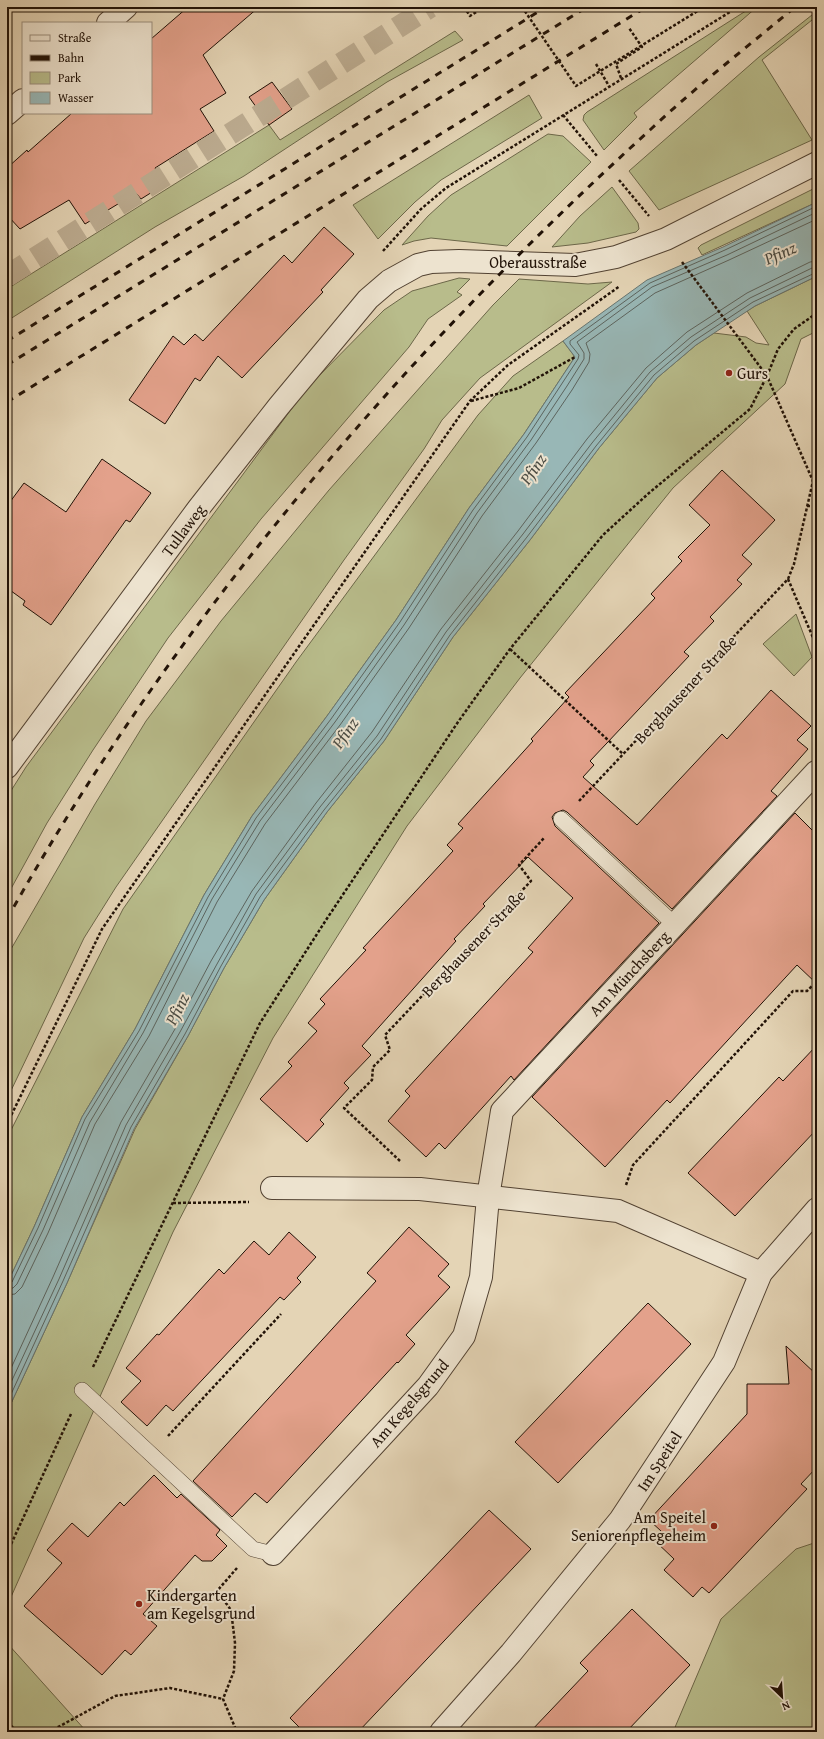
<svg xmlns="http://www.w3.org/2000/svg" width="824" height="1739" viewBox="0 0 824 1739" font-family="'Gentium Book Plus',serif">
<style>
.green{fill:#b8bc8b;stroke:#6c6749}
.water{fill:#98b7b6;stroke:#687570}
.lines{fill:none;stroke-linecap:round;stroke-linejoin:round}
.shore{stroke:#5c645e;stroke-width:1}
.building{fill:#e3a18b;stroke:#211207}
.trunk-tunnel{stroke:#bdad92;stroke-width:22;stroke-dasharray:22 11;stroke-linecap:butt}
.service-casing{stroke:#524232;stroke-width:16}
.minor-casing{stroke:#524232;stroke-width:24}
.tertiary-casing{stroke:#524232;stroke-width:24}
.path{stroke:#211207;stroke-width:2.5;stroke-dasharray:3 2;stroke-linecap:butt}
.service{stroke:#ede3cf;stroke-width:15}
.minor{stroke:#ede3cf;stroke-width:22}
.tertiary{stroke:#ede3cf;stroke-width:22}
.rail{stroke:#211207;stroke-width:3;stroke-dasharray:7 7;stroke-linecap:butt}
.path-bridge{stroke:#211207;stroke-width:2.5;stroke-dasharray:3 2;stroke-linecap:butt}
.poi-dot{fill:#8f2418;stroke:#ede3cf;stroke-width:1.5}
.labels{text-anchor:middle;stroke-width:4;stroke-linejoin:round;paint-order:stroke}
.street-label{font-size:16px;fill:#211207;stroke:#ede3cf}
.poi-label{font-size:16px;fill:#211207;stroke:#ede3cf;text-anchor:start}
.water-label{font-size:17px;font-style:italic;fill:#4b4c44;stroke:#ede3cf}
</style>
<rect width="100%" height="100%" fill="#e4d4b5"/>
<filter id="stains"><feTurbulence type="fractalNoise" baseFrequency=".005" numOctaves="4"/><feColorMatrix values="0 0 0 0 .2 0 0 0 0 .09 0 0 0 0 .02 0 0 0 .5 -.17"/></filter>
<radialGradient id="worn" r=".72"><stop offset=".6" stop-color="#630" stop-opacity="0"/><stop offset="1" stop-color="#630" stop-opacity=".3"/></radialGradient>
<g class="green">
<path d="M752,7H757L634,113L637,117L604,150L583,120L584,115L587,112Z"/>
<path d="M817,11V16L762,60L812,140L659,210L629,171L759,57Z"/>
<path d="M455,31L463,40L387,82L244,176L155,227L7,321V289L269,125L280,140Z"/>
<path d="M529,95L542,118L441,180L415,202L378,239L353,205Z"/>
<path d="M548,134L563,136L591,162L507,246L431,238L414,241L402,245L428,216L451,195Z"/>
<path d="M612,187L638,223L639,229L636,232L588,243L552,247L580,216Z"/>
<path d="M817,187V202L702,255L698,248L701,245Z"/>
<path d="M817,276V331L801,339L785,384L673,488L520,678L407,826L273,1038L173,1232L7,1606V1412L67,1283L135,1129L188,1036L224,968L264,900L327,812L384,741L453,637L530,540L599,448L657,378L696,345L714,333L746,337L756,343L769,345L747,311L755,306Z"/>
<path d="M459,278L470,279L457,292L462,295L428,319L409,347L261,519L168,638L93,750L47,823L7,896V797L26,767L307,388L384,310L412,291Z"/>
<path d="M519,279L588,284L612,282L480,378L442,420L424,449L344,560L116,887L84,938L7,1099V956L95,804L146,721L221,621L329,490L493,305Z"/>
<path d="M563,341L575,357L524,434L469,508L396,620L327,716L252,816L204,895L135,1029L82,1117L34,1227L7,1284V1138L123,909L296,662L478,415L513,376Z"/>
<path d="M796,614L812,657L794,676L763,644Z"/>
<path d="M817,1542V1732H673L721,1619L796,1549Z"/>
<path d="M7,1643L86,1731L7,1732Z"/>
</g>
<path class="water" d="M817,202V276L755,306L696,345L657,378L599,448L530,540L453,637L384,741L327,812L264,900L224,968L188,1036L134,1129L67,1283L7,1412V1284L34,1227L82,1117L135,1029L204,895L252,816L327,716L396,620L469,508L524,434L575,357L563,341L647,280L723,247Z"/>
<g class="lines">
<g class="shore">
<path d="M7,1284L12,1282L38,1228L85,1119L139,1031L208,897L256,818L331,719L400,622L473,510L527,437L578,359L579,355L570,344V341L650,283L725,250L817,206"/>
<path d="M7,1289L13,1288L17,1284L43,1230L90,1122L143,1033L212,899L260,821L335,722L404,625L477,513L531,440L567,386L584,359V353L577,342L652,287L727,255L817,212"/>
<path d="M7,1295L15,1294L22,1287L48,1233L95,1124L149,1036L217,902L265,824L340,725L409,628L482,516L536,443L572,390L589,362L590,354L586,343L655,293L729,260L817,219"/>
<path d="M7,1377L53,1277L121,1122L175,1029L211,961L252,891L316,803L372,732L441,629L518,531L587,439L646,368L687,332L747,293L810,262L817,261"/>
<path d="M7,1391L59,1279L126,1125L180,1032L217,964L256,894L320,807L377,736L446,632L523,534L592,443L650,372L691,337L750,298L812,268L817,267"/>
<path d="M7,1403L63,1281L131,1127L185,1034L221,966L260,897L324,810L381,739L450,635L527,537L596,446L654,375L694,341L753,302L817,272"/>
</g>
</g>
<g class="building">
<path d="M188,7H259L203,55L226,93L200,109L214,131L155,168L165,184L141,199L136,193L85,224L69,200L20,229L7,215V168L27,150L28,152L72,113H151V39Z"/>
<path d="M272,82L292,109L269,125L249,97Z"/>
<path d="M324,227L354,254L321,290L323,292L242,378L218,356L200,381L195,378L165,424L129,400L173,336L184,345L195,334L203,341L284,255L292,263Z"/>
<path d="M102,459L151,493L130,522L126,520L51,625L23,605L25,601L7,588V506L24,483L66,512Z"/>
<path d="M722,470L775,520L742,555L752,564L737,580L742,584L710,617L714,621L684,652L689,656L590,761L594,765L583,777L637,825L722,734L727,739L771,690L811,726L797,740L808,749L771,791L777,796L672,909L567,812L563,810L555,813L552,817L555,826L659,923L514,1080L511,1076L445,1149L439,1143L426,1157L388,1121L410,1096L405,1091L533,952L528,948L573,898L528,857L483,904L485,906L454,939L456,941L362,1046L371,1055L344,1083L349,1088L320,1120L324,1124L307,1142L260,1099L292,1066L288,1062L317,1031L308,1023L325,1004L320,999L366,950L363,948L453,851L447,845L463,828L458,824L533,741L531,739L569,697L565,693L655,598L651,594L682,561L678,557L710,525L689,505Z"/>
<path d="M795,813L817,835V984L797,965L670,1103L667,1100L605,1167L532,1097Z"/>
<path d="M817,1045V1129L735,1216L688,1173L779,1077L783,1081Z"/>
<path d="M409,1227L449,1264L438,1276L450,1287L406,1335L415,1344L398,1363L397,1362L267,1503L255,1493L232,1517L193,1481L376,1281L367,1273Z"/>
<path d="M289,1232L316,1257L297,1278L301,1282L284,1300L280,1297L173,1411L166,1405L147,1426L121,1402L141,1381L126,1368L157,1334L159,1335L219,1269L224,1274L254,1241L269,1255Z"/>
<path d="M648,1303L691,1344L558,1483L515,1442Z"/>
<path d="M786,1346L817,1375V1467L801,1484L807,1489L709,1593L702,1587L693,1597L664,1570L674,1559L653,1539L661,1531L649,1520L747,1414V1384H789Z"/>
<path d="M154,1475L177,1498L181,1494L220,1530L216,1535L227,1546L212,1561H202L195,1555L143,1614L157,1626L131,1655L125,1650L102,1675L24,1606L62,1563L47,1550L72,1523L88,1537L120,1502L124,1506Z"/>
<path d="M489,1510L531,1549L358,1732H304L290,1718Z"/>
<path d="M632,1609L690,1665L626,1732H530L588,1671L580,1663Z"/>
</g>
<g class="lines">
<path class="trunk-tunnel" d="M7,276L430,7"/>
<defs>
<g id="service">
<path d="M561,819L674,924"/>
<path d="M82,1390L253,1549L273,1554"/>
</g>
<g id="minor">
<path d="M7,767L198,509L279,406L368,299L389,281L418,265L431,262L459,261L575,265L616,257L666,239L817,163"/>
<path d="M272,1188L420,1189L618,1211L761,1273"/>
<path d="M273,1554L428,1386L464,1336L481,1277L488,1197L502,1111L816,772"/>
<path d="M441,1732L511,1653L620,1520L724,1362L761,1273L817,1209"/>
</g>
<g id="tertiary">
<path d="M108,23L126,7"/>
<path d="M7,114L23,100"/>
</g>
</defs>
<use href="#service" class="service-casing"/>
<use href="#minor" class="minor-casing"/>
<use href="#tertiary" class="tertiary-casing"/>
<g class="path">
<path d="M464,7L470,16L484,7"/>
<path d="M596,64L609,86"/>
<path d="M621,78L616,64L642,47L629,28"/>
<path d="M563,115L597,156"/>
<path d="M619,180L649,216"/>
<path d="M383,251L421,209L446,188L738,7"/>
<path d="M471,401L519,388L575,357"/>
<path d="M807,506H817"/>
<path d="M788,579L817,647"/>
<path d="M510,649L623,754"/>
<path d="M579,801L788,579L794,564L813,481L767,376L682,262"/>
<path d="M7,1124L102,929L470,401L508,365L620,286"/>
<path d="M400,1161L344,1108L372,1080L373,1067L390,1050L385,1035L531,881L519,865L545,837"/>
<path d="M626,1185L633,1165L793,991H807L817,981"/>
<path d="M173,1203L249,1202"/>
<path d="M93,1367L260,1023L326,920L458,722L510,649L603,535L649,493L750,409L767,376L778,349L794,329L817,313"/>
<path d="M168,1436L281,1314"/>
<path d="M7,1553L71,1414"/>
<path d="M237,1568L217,1591L231,1610L235,1643L234,1671L223,1699L237,1732"/>
<path d="M7,1717L15,1732"/>
<path d="M49,1732L115,1696L170,1688L223,1699"/>
</g>
<use href="#service" class="service"/>
<use href="#minor" class="minor"/>
<use href="#tertiary" class="tertiary"/>
<g class="rail">
<path d="M7,341L546,7"/>
<path d="M7,365L587,7"/>
<path d="M7,402L646,7"/>
<path d="M7,919C173,622 399,358 651,129C697,86 747,47 795,7"/>
</g>
<path class="path-bridge" d="M522,7L576,86L704,7"/>
</g>
<g class="poi-dot">
<circle cx="729" cy="373" r="4"/>
<circle cx="714" cy="1526" r="4"/>
<circle cx="139" cy="1604" r="4"/>
</g>
<g class="labels">
<g class="street-label">
<text x="538" y="268">Oberausstraße</text>
<text transform="translate(183 530) rotate(-53)" y="6">Tullaweg</text>
<text transform="translate(685 689) rotate(-47)" y="6">Berghausener Straße</text>
<text transform="translate(473 943) rotate(-46)" y="6">Berghausener Straße</text>
<text transform="translate(629 973) rotate(-47)" y="6">Am Münchsberg</text>
<text transform="translate(409 1403) rotate(-49)" y="6">Am Kegelsgrund</text>
<text transform="translate(659 1461) rotate(-57)" y="6">Im Speitel</text>
</g>
<g class="poi-label">
<text x="737" y="379">Gurs</text>
<text x="706" y="1523" text-anchor="end">Am Speitel<tspan x="706" dy="18">Seniorenpflegeheim</tspan></text>
<text x="147" y="1601">Kindergarten<tspan x="147" dy="18">am Kegelsgrund</tspan></text>
</g>
<g class="water-label">
<text transform="translate(780 253) rotate(-24)" y="6">Pfinz</text>
<text transform="translate(533 469) rotate(-55)" y="6">Pfinz</text>
<text transform="translate(345 733) rotate(-55)" y="6">Pfinz</text>
<text transform="translate(177 1009) rotate(-63)" y="6">Pfinz</text>
</g>
</g>
<rect width="824" height="1739" fill="none" stroke="#e4d4b5" stroke-width="24"/>
<rect x="8" y="8" width="808" height="1723" fill="none" stroke="#211207" stroke-width="2"/>
<rect x="12" y="12" width="800" height="1715" fill="none" stroke="#211207"/>
<rect x="22" y="22" width="130" height="92" fill="#ede3cf" stroke="#9b8f7f"/>
<rect x="30" y="35" width="20" height="6" fill="#ede3cf" stroke="#9b8f7f"/>
<text x="58" y="42" font-size="12" fill="#211207">Straße</text>
<rect x="30" y="55" width="20" height="6" fill="#211207" stroke="#9b8f7f"/>
<text x="58" y="62" font-size="12" fill="#211207">Bahn</text>
<rect x="30" y="72" width="20" height="12" fill="#b8bc8b" stroke="#9b8f7f"/>
<text x="58" y="82" font-size="12" fill="#211207">Park</text>
<rect x="30" y="92" width="20" height="12" fill="#98b7b6" stroke="#9b8f7f"/>
<text x="58" y="102" font-size="12" fill="#211207">Wasser</text>
<g transform="translate(782 1697) rotate(155)" stroke="#ede3cf" stroke-width="3" paint-order="stroke">
<path d="M0-3L7 15L0 10L-7 15Z" fill="#211207"/>
<text y="-6" font-size="11" font-weight="bold" text-anchor="middle" fill="#211207">N</text>
</g>
<rect width="100%" height="100%" filter="url(#stains)"/>
<rect width="100%" height="100%" fill="url(#worn)"/>
</svg>
